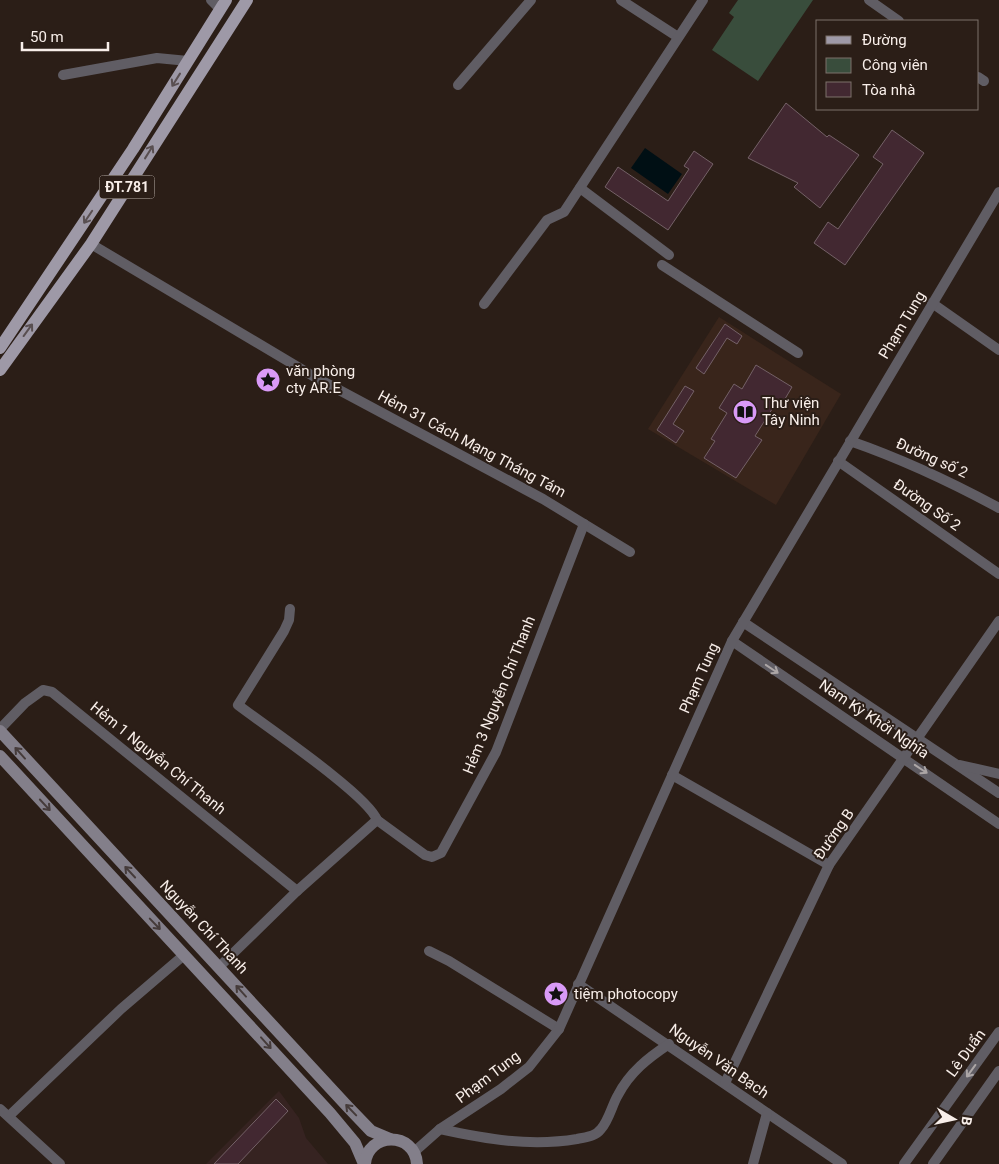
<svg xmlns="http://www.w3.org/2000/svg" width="999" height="1164" viewBox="0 0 999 1164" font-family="Roboto,sans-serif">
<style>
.built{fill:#39251b}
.education{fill:#362321}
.green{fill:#394d3c}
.water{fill:#000f14}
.building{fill:#422831;stroke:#746167}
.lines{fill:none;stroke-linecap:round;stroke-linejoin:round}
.street{stroke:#605d64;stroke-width:10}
.secondary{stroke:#837f8a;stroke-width:12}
.primary{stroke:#9e99a7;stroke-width:12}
.oneway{stroke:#594f51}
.oneway2{stroke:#aca6a6}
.oneway3{stroke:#453b3a}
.labels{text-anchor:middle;stroke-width:4;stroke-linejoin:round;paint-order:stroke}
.shield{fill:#2b1e17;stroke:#bab0aa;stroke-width:1}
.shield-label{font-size:14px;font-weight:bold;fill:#f8eee9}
.street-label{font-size:15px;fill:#f8eee9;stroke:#2b1e17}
.poi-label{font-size:15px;fill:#f8eee9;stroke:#2b1e17;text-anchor:start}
</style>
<rect width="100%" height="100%" fill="#2b1e17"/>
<path class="built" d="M719,317L841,394L776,505L648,429Z"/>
<path class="education" d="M279,1091L299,1118L306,1138L328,1164H206Z"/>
<path class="green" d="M738,0H813L758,81L712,50L734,17L729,13Z"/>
<path class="water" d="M645,148L682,174L668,194L631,168Z"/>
<g class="building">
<path d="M786,103L827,137L829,135L859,155L820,208L794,187L798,183L748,158Z"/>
<path d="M892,130L924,153L845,265L814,243L828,222L838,229L883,164L873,157Z"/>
<path d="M694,151L713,164L668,230L605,187L618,167L668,201L689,169L684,166Z"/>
<path d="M725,324L742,336L737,344L727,338L704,374L696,368Z"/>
<path d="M756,365L792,387L779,409L774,406L755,436L762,440L736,478L704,458L715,441L711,439L727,413L719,408L734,384L742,389Z"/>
<path d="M685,386L694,391L673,424L684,431L676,443L657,430Z"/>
<path d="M276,1099L288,1111L238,1164H214Z"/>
</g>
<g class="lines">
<g class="street">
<path d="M211,0L220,9"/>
<path d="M621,0L678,37"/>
<path d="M869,0L899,21"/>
<path d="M63,75L157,58L188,61"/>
<path d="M978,77L984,81"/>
<path d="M458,85L531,0"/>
<path d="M580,188L669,255"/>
<path d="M91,244L313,376L543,499L630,552"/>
<path d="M662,265L798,353"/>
<path d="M932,303L999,350"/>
<path d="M484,304L547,220L564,212L703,0"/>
<path d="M850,441C902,459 951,482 999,508"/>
<path d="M838,461L999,574"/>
<path d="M290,609L289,620L284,631L238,705C264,725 368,795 377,820"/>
<path d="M743,622L999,793"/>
<path d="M732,641L999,824"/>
<path d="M0,729L25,703L43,690L52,692L297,891"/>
<path d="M960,765L999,774"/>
<path d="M672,775L829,865"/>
<path d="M377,820L425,855L432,857L441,853L496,752L584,524"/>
<path d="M429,951L449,961L559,1029"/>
<path d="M219,967L297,891L377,820"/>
<path d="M578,984L842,1164"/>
<path d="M725,1083L829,865L999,621"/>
<path d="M0,1109L60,1164"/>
<path d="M9,1116L121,1009L184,955"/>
<path d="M440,1129C486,1139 530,1147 577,1139C586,1137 595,1137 601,1129C609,1120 612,1105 618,1095C630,1072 648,1058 669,1044"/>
<path d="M414,1152L440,1129L501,1089L529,1067L559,1029L732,641L999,192"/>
<path d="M753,1164L767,1113"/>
<path d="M904,1164L999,1032"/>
<path d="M933,1164L999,1071"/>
</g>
<g class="secondary">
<path d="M0,731L347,1106L371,1131L390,1139"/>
<path d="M0,756L330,1113L355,1143L364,1164"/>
<path d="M365,1164C367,1132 415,1131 417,1164"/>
</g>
<g class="primary">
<path d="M0,348L133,149L226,0"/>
<path d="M0,370L91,244L247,0"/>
</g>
</g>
<defs><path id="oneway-shaft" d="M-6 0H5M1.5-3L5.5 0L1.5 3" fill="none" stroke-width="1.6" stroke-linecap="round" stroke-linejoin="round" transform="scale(1.25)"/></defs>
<g class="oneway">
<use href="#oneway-shaft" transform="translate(176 80) rotate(122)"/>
<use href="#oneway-shaft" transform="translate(149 152) rotate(-58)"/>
<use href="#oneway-shaft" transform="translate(88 217) rotate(124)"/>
<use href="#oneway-shaft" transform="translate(28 330) rotate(-54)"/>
</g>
<g class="oneway2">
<use href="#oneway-shaft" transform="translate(772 669) rotate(34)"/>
<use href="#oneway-shaft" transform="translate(921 769) rotate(34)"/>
<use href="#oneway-shaft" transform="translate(971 1071) rotate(126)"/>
</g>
<g class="oneway3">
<use href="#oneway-shaft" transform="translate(20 753) rotate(-132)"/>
<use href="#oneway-shaft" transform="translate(45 805) rotate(47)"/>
<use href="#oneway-shaft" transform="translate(130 872) rotate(-133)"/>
<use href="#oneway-shaft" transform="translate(155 924) rotate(46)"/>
<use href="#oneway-shaft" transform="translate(241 991) rotate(-132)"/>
<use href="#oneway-shaft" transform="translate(266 1043) rotate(48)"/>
<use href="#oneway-shaft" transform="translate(351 1110) rotate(-134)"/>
</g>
<defs>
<symbol id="sight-disc" viewBox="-11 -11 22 22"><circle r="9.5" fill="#d99af7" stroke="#2b1e17"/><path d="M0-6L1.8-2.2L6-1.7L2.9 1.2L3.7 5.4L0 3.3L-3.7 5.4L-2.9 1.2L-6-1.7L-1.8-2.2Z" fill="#111"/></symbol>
<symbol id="library-disc" viewBox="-11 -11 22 22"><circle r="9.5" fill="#d99af7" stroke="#2b1e17"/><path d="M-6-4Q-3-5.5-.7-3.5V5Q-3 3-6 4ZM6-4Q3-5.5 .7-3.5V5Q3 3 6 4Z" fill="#111"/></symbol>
</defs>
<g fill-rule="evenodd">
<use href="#sight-disc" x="254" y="366" width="28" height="28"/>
<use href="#library-disc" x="731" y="398" width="28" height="28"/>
<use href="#sight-disc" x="542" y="980" width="28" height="28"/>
</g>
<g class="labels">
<rect class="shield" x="99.5" y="175.5" width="55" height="23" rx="4"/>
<g class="shield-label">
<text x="127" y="192">ĐT.781</text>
</g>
<g class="street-label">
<text transform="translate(902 325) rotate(-59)" y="5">Phạm Tung</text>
<text transform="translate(472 444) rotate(28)" y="5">Hẻm 31 Cách Mạng Tháng Tám</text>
<text transform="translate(932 458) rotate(24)" y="5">Đường số 2</text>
<text transform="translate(927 505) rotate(35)" y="5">Đường Số 2</text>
<text transform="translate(699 678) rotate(-66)" y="5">Phạm Tung</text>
<text transform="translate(499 695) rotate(-68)" y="5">Hẻm 3 Nguyễn Chí Thanh</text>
<text transform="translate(874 719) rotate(34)" y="5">Nam Kỳ Khởi Nghĩa</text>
<text transform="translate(158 758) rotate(39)" y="5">Hẻm 1 Nguyễn Chí Thanh</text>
<text transform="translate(834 834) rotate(-55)" y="5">Đường B</text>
<text transform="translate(204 927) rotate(47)" y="5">Nguyễn Chí Thanh</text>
<text transform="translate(966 1053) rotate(-54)" y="5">Lê Duẩn</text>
<text transform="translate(719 1061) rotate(35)" y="5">Nguyễn Văn Bạch</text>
<text transform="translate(488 1077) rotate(-37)" y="5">Phạm Tung</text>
</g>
<g class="poi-label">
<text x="286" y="376">văn phòng<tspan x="286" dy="17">cty AR.E</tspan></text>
<text x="762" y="408">Thư viện<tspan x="762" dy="17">Tây Ninh</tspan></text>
<text x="574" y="999">tiệm photocopy</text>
</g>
</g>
<rect x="816" y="20" width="162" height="90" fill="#2b1e17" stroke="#7d716b"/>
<rect x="826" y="36" width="25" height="8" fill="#9e99a7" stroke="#7d716b"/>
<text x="862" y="45" font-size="15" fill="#f8eee9">Đường</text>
<rect x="826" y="58" width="25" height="15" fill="#394d3c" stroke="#7d716b"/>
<text x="862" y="70" font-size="15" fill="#f8eee9">Công viên</text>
<rect x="826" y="82" width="25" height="15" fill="#422831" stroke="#7d716b"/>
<text x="862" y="95" font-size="15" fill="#f8eee9">Tòa nhà</text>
<g transform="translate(954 1119) rotate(99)" stroke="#2b1e17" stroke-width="4" paint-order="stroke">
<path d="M0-4L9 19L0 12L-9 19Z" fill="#f8eee9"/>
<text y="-8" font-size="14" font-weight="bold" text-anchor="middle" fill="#f8eee9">B</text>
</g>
<path d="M22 42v8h86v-8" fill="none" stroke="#f8eee9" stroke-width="2.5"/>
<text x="30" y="42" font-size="15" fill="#f8eee9" stroke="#2b1e17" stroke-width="4" paint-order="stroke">50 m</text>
</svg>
